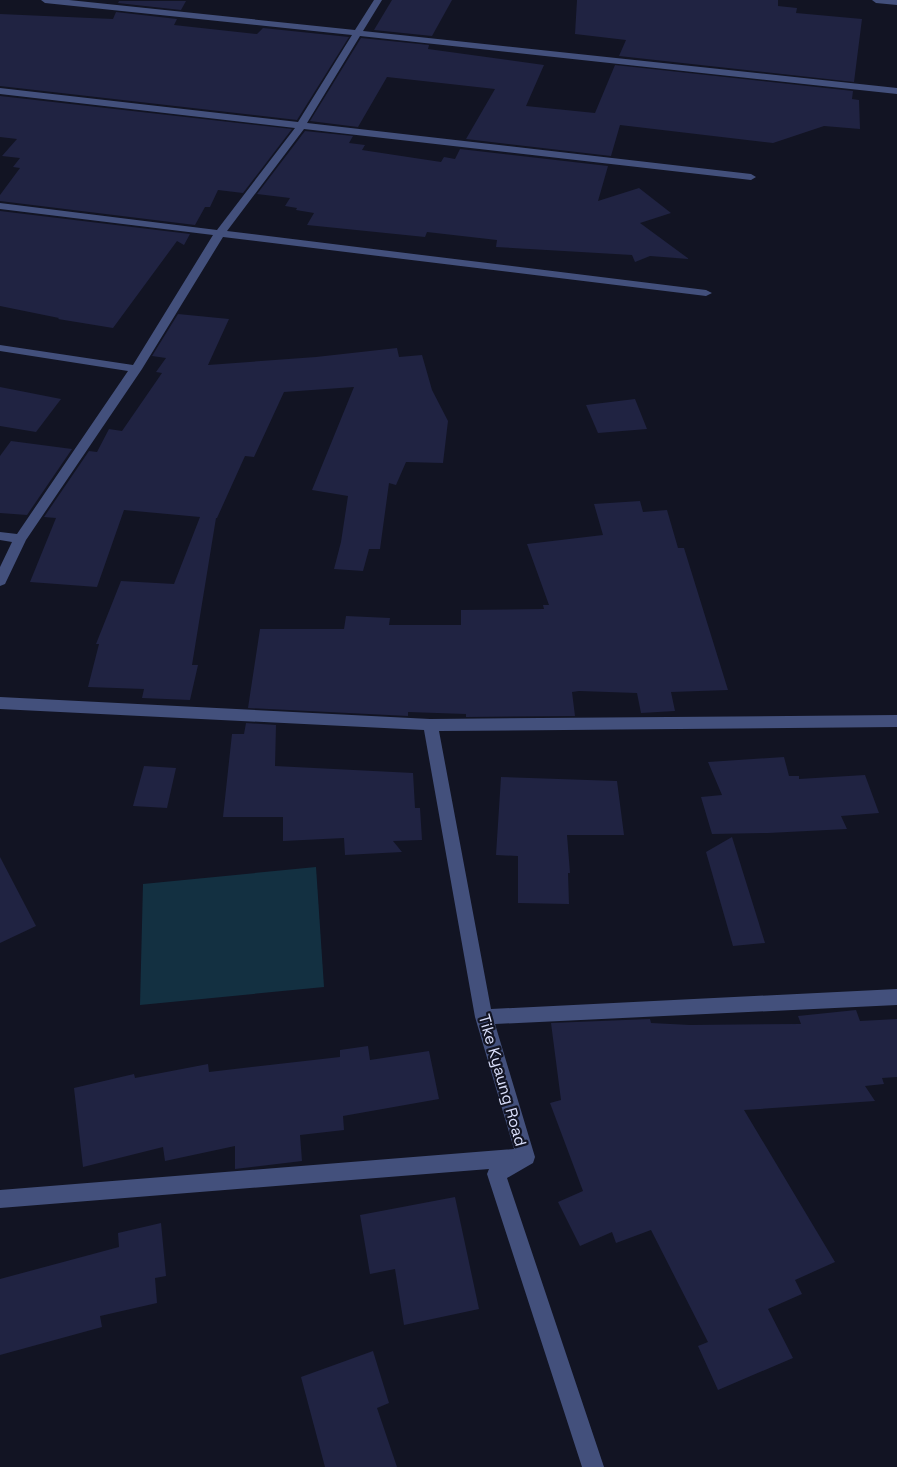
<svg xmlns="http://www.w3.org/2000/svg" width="897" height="1467" viewBox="0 0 897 1467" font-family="'Space Grotesk',sans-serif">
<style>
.water{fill:#133041}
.building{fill:#202342}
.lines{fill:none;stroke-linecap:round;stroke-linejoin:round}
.minor{fill:#43507c;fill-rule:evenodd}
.labels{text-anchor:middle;stroke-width:4.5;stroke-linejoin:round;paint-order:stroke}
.near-street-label{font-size:16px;fill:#d9defa;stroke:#121423}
</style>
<rect width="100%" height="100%" fill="#121423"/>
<path class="water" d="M316,867L324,987L140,1005L143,884Z"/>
<g class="building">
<path d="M392,0H452L432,36L374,30Z"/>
<path d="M577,0H778V6L797,8L796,13L862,19L854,82L619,56L626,40L575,34Z"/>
<path d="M119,1H186L181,10L118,3Z"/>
<path d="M116,12L177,19L174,25L257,34L263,28L349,37L297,120L0,86V14L113,19Z"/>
<path d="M361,38L429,45L428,49L544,65L526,106L595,113L615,65L853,91L852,99L859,100L860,129L824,126L773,143L620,125L611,156L466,139L495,89L387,77L358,127L310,121Z"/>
<path d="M0,96L292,129L243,193L218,190L210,207H205L195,225L0,201V195L20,168L13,167L20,158L2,156L17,139L0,137Z"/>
<path d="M305,131L353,136L349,143L365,145L362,150L441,162L444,157L455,159L460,149L608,166L598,201L639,188L671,213L640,223L689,259L650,256L635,262L632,255L496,247L497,240L427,232L425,237L307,225L314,213L296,210L297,208L285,206L290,198L257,194Z"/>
<path d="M0,211L190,234L184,245L177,241L113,328L58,319L59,318L0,306Z"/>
<path d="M178,314L229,319L208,365L316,357L397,348L399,357L422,355L432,390L448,421L443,463L406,462L396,485L389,483L380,549H369L363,571L334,569L341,542L348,496L312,490L354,387L284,392L254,457L245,456L217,518H216L192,665H198L190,700L142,698L144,689L88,687L99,644H96L121,581L174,584L200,517L124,510L97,587L30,582L56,518L44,517L89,451L97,452L109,429L122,431L162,373L156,372L166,358L152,356Z"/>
<path d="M0,387L61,399L36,432L0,426Z"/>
<path d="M635,399L647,429L598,433L586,405Z"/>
<path d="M11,441L72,449L27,515L0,513V456Z"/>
<path d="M640,501L643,512L667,510L678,548H684L728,690L671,692L675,711L641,713L637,693L579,691L572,692L575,716L466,717V714L408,712V716L248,708L260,629H344L346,616L390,618L389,625H461V610L544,609L543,605H549L527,544L603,535L594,504Z"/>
<path d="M246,723L276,725L275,766L413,773L415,808H420L422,840L393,841L402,852L345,855L344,838L283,841V817H223L232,734H244Z"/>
<path d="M784,757L789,776H799V779L865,775L879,813L841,816L847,829L768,833L712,834L701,797L722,795L708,762Z"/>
<path d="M144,766L176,768L167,808L133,806Z"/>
<path d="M501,777L617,781L624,835H567L570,873H568L569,904L518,903V856L496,855Z"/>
<path d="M732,837L765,943L733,946L706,852Z"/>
<path d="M0,857L36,926L0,943Z"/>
<path d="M856,1010L860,1021L897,1019V1077L882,1078L884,1084L865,1086L875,1101L744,1110L835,1262L795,1280L802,1294L768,1309L793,1358L718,1390L698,1346L708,1342L651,1230L616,1243L612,1232L580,1246L558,1202L583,1191L550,1103L561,1100L551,1023L650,1019L651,1023L690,1025L801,1024L798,1016Z"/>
<path d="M368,1046L370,1060L429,1051L439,1099L343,1116L344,1130L300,1135L302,1161L235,1169V1146L165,1161L163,1147L83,1167L74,1088L134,1074L135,1078L208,1064L209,1072L340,1057V1050Z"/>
<path d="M455,1197L479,1309L404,1325L395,1269L370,1274L360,1215Z"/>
<path d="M161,1223L166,1276L155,1278L157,1303L100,1316L102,1327L0,1355V1279L119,1247L118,1233Z"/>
<path d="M373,1351L389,1403L377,1408L397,1467H325L301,1377Z"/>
</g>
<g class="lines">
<g class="minor">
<path d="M41,0H69L355,30L374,0H382L363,31L897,88V94L360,36L307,123L751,174L756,177L751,180L304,129L227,231L706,290L712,293L706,296L223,237L142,369L26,540L5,584L0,586V567L12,542L0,540V532L17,534L128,371L0,351V345L133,365L213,235L0,209V203L217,230L295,128L0,94V88L298,122L352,35L45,3Z"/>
<path d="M872,0H897V5L876,3Z"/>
<path d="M0,697L430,719L897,715V727L439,731L491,1009L897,989V1005L495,1024L535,1157L533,1163L507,1178L604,1467H582L487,1174L489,1169L0,1208V1190L514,1149L475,1017L424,730L0,709Z"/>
</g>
</g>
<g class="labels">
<g class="near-street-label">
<text transform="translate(503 1080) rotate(74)" y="6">Tike Kyaung Road</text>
</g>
</g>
</svg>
